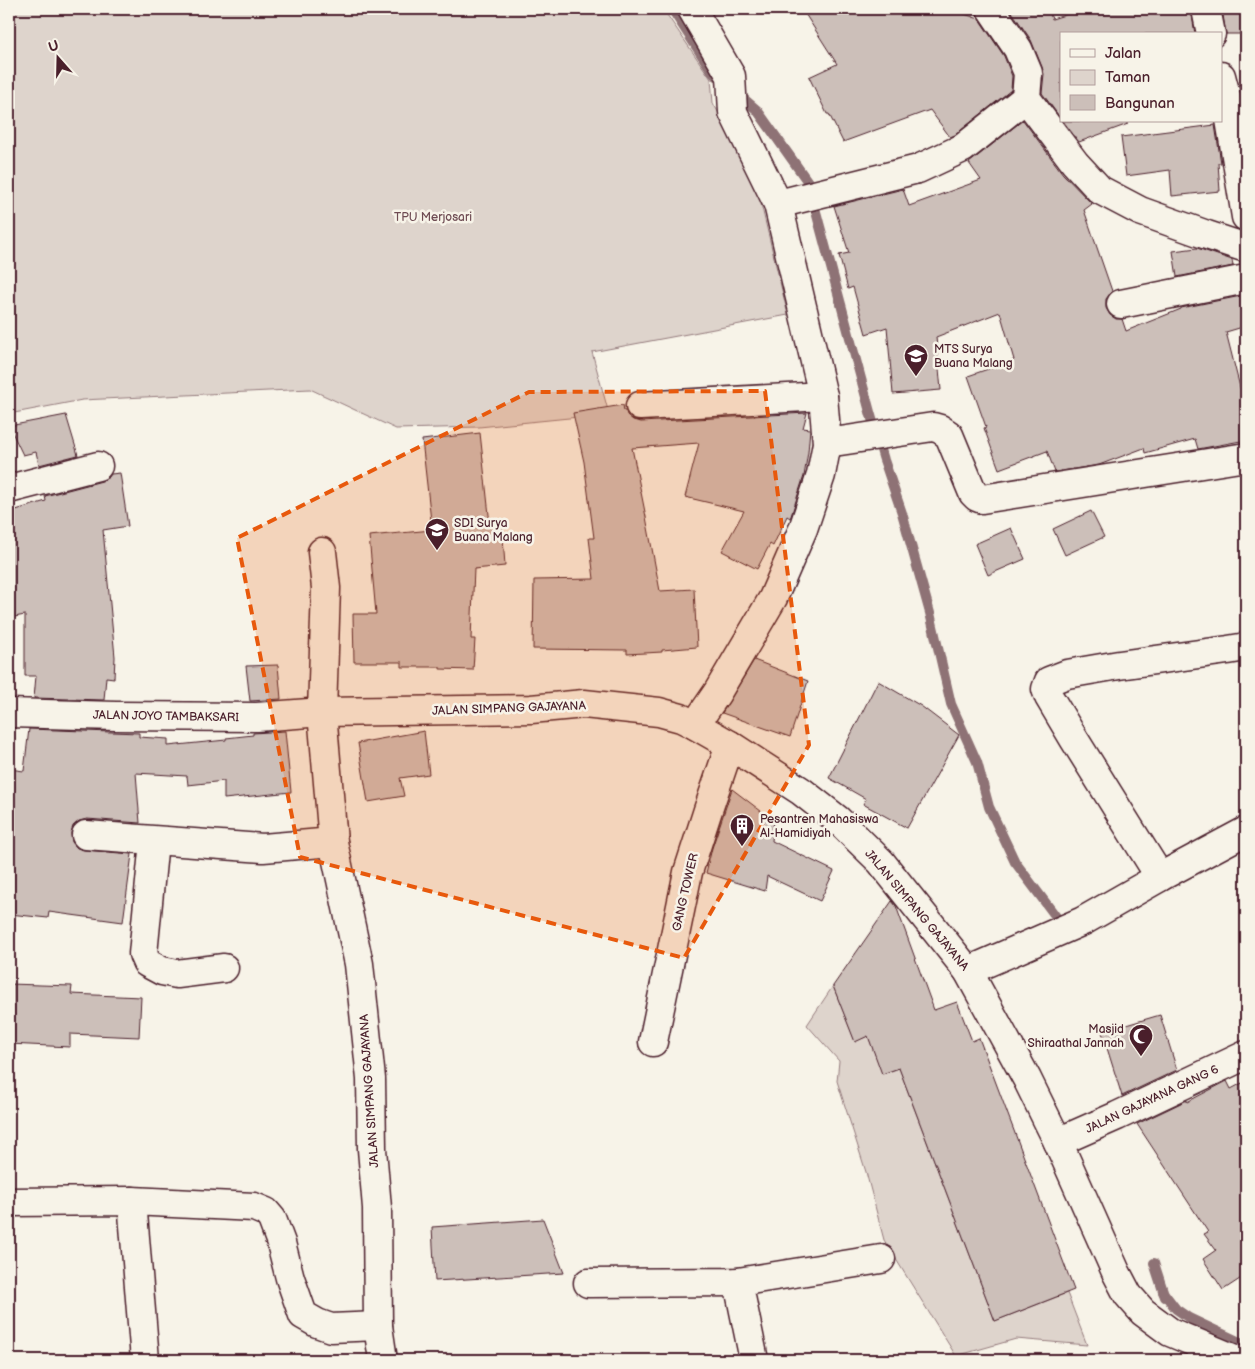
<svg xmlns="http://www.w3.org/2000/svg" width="1255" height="1369" viewBox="0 0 1255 1369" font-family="'Balsamiq Sans',sans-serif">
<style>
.green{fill:#ded4cc;stroke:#947a7c}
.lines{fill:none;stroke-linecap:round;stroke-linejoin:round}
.stream{stroke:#8e7275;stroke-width:10}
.building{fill:#ccbfb9;stroke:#4a1f2b}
.minor-casing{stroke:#4a1f2b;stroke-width:31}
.major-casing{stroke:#4a1f2b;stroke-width:31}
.minor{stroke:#f7f3e8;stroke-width:28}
.major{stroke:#f7f3e8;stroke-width:28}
.marked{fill:#e8590c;fill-opacity:0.2;stroke:#e8590c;stroke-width:4;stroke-dasharray:10 6;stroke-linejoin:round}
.labels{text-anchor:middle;stroke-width:5;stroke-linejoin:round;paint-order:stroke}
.park-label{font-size:12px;fill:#6f4c53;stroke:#f7f3e8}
.poi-label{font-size:12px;fill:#4a1f2b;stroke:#f7f3e8;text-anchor:start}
.street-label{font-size:12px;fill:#4a1f2b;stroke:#f7f3e8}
</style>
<rect width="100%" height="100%" fill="#f7f3e8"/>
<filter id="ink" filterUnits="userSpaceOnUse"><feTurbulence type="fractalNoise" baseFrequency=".02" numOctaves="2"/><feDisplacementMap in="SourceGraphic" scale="10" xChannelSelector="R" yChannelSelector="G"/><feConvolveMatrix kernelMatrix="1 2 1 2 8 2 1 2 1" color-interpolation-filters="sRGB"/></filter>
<g filter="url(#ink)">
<g class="green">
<path d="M9,9H663L711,79L713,103L754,175L788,315L592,352L609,414L479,427L396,429L310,389L82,400L9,414Z"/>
<path d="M833,986L855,1041L868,1036L883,1074L899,1068L995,1321L1067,1293L1087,1345L1016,1339L956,1356L884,1240L866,1172L837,1081L839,1061L807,1025Z"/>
</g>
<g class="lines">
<g class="stream">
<path d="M672,9L714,74L717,76"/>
<path d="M736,92L757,110L808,182L870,412L884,460L902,513L930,613L951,704L977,762L989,807L1015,862L1057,918"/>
<path d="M1154,1263L1165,1297"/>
<path d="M1163,1292L1176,1309L1189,1318L1246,1345"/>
</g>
</g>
<g class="building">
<path d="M802,9H950L979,19L1004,56L1012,76L1011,90L955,135L950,137L930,110L843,142L829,114H827L809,77L837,64Z"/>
<path d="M1010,9H1048L1052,19L1084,9H1191L1195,34H1061V119L1042,93L1044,74L1042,67L1031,40Z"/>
<path d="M1222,9H1246V34H1226Z"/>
<path d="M1023,120L1063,174L1092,204L1084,210L1112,291L1106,299V308L1110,315L1116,319H1122L1126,331L1181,309V308L1246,295V326L1226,332L1246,411V440L1198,449L1195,439L1145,453L1144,448L1099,465L1055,472L1047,451L999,469L984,428L986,427L968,376L1014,360L1000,312L936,337L941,390L893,394L887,327L866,334L853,287L848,289L839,255L849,253L834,206L903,189L909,206L981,180L969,163Z"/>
<path d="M1063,121H1128V124L1079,142Z"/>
<path d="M1215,125L1221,163H1218L1220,191L1172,196L1170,170L1126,176L1121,137Z"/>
<path d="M1197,248L1232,260L1233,266L1177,277L1173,251Z"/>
<path d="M623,405L624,411H626L627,415L633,420L641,422L807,413L803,428L810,429L808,452L804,476L791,516L790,518L787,516L773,546L770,544L757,569L722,551L744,511L685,497L699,443L632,448L646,517L660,591L694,589L697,647L662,650V652L627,654V650L533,649L534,580L594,579L589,538H594L584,462L573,413Z"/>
<path d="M66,415L78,455L39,465L36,452L23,455L9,426Z"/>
<path d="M480,433L490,524L502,523L505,566L474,569L471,639H475L473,670L440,669V667H402V662H354L353,614H376L369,536L432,530L422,440Z"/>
<path d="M120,473L128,526L103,530L115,657L114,678L106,677L104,700L34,698L36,676H25V615L9,618V512L46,501L45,496L102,481L109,477L111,474Z"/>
<path d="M1091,511L1104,537L1065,555L1053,529Z"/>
<path d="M1011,528L1025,559L988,575L975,544Z"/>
<path d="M754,660L808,681L790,737L722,713Z"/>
<path d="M278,665L281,699L250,701L246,666Z"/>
<path d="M878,681L921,706L959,735L907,828L863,804L866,799L829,778Z"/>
<path d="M29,729L139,733V737L168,739V746L226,740V738L253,735V733L285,731L291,792L224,799V781L188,785L187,776L136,773L140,823L87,819L79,821L73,826L71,833L72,842L77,848L84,850L132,854L123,922L49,912L48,918L9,914V769L24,771Z"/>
<path d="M424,731L429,774L400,778L404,796L368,802L358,743Z"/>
<path d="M732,789L774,821L772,841L834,871L820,901L767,876L765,891L706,873L712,848Z"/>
<path d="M892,901L896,906L934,1010L957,1002L972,1041L979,1038L1074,1290L995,1321L899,1068L882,1074L868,1036L855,1042L833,986Z"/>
<path d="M9,984L72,986L71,994L141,997L139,1037L70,1034V1047L9,1044Z"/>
<path d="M1160,1015L1177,1070L1122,1096L1102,1032Z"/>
<path d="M1227,1081L1231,1089L1246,1081V1275L1223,1290L1203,1259L1216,1250L1204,1234L1208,1232L1137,1124L1187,1100V1102Z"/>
<path d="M543,1219L564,1273L435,1281L432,1227Z"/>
</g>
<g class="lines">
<defs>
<g id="minor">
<path d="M692,9L731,76L733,112L778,204L823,396L827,443L821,475L803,529L773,598L717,693L695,725"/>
<path d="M991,9L1018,49L1028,73L1026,98L1075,163L1100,190L1140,211L1207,235L1246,248"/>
<path d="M1206,9L1211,34"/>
<path d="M1221,76L1226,95L1246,217"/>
<path d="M778,204L918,169L963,148L1026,98"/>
<path d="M1121,304L1246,279"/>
<path d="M640,406L823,396"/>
<path d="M827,443L933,427L940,429L949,435L973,493L977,497L982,499L1246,457"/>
<path d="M9,489L98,466"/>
<path d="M322,552L326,588L322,712L333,842L359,964L371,1079L372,1149L377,1208L378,1326L383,1360"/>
<path d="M86,835L263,848L333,842"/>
<path d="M154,841L143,954L147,963L162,971L177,974L224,968"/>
<path d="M1160,877L1074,739L1049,697L1046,689L1049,681L1067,674L1119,665L1228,650L1246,647"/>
<path d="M968,971L1083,921L1160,877L1246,831"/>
<path d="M653,1042L688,872L708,810L730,745"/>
<path d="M1058,1142L1117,1116L1246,1055"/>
<path d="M132,1201L145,1360"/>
<path d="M9,1202L132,1201L254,1207L266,1212L272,1219L281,1243L290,1278L303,1315L317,1323L331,1328L378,1326"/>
<path d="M738,1282L754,1360"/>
<path d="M588,1283L738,1282L881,1259"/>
</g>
<path id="major" d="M9,713L116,716L257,717L322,712L531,709L584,704L659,712L681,718L695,725L730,745L801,791L838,820L881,862L968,971L1027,1079L1058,1142L1116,1272L1128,1295L1143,1312L1170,1332L1237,1360"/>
</defs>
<use href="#minor" class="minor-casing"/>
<use href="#major" class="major-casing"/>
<use href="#minor" class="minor"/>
<use href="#major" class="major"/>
</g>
</g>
<path class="marked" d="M765,391L809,745L684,958L300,857L237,538L529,392Z"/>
<defs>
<symbol id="school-pin" viewBox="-11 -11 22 30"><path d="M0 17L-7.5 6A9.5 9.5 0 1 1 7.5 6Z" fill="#4a1f2b" stroke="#f7f3e8"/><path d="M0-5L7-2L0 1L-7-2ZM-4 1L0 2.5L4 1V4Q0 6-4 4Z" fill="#fff"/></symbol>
<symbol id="building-pin" viewBox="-11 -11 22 30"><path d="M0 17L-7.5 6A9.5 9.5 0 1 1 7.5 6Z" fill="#4a1f2b" stroke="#f7f3e8"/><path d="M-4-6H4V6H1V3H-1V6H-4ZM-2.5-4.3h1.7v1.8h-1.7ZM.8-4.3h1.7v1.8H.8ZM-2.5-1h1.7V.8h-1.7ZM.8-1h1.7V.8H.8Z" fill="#fff"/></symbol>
<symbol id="mosque-pin" viewBox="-11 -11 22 30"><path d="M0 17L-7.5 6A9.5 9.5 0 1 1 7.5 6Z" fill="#4a1f2b" stroke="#f7f3e8"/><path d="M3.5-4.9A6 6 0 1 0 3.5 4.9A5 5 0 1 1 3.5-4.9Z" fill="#fff"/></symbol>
</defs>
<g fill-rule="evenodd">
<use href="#school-pin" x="902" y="342" width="28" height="38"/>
<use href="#school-pin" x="423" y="516" width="28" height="38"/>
<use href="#building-pin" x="728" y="812" width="28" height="38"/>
<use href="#mosque-pin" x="1127" y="1022" width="28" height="38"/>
</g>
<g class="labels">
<g class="park-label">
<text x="433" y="221">TPU Merjosari</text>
</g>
<g class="poi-label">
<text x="934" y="353">MTS Surya<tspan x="934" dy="14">Buana Malang</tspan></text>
<text x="454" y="527">SDI Surya<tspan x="454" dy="14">Buana Malang</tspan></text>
<text x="760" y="823">Pesantren Mahasiswa<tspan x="760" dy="14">Al-Hamidiyah</tspan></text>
<text x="1124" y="1033" text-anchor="end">Masjid<tspan x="1124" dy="14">Shiraathal Jannah</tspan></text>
</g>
<g class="street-label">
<text transform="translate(509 708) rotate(-2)" y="4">JALAN SIMPANG GAJAYANA</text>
<text transform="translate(166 716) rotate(1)" y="4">JALAN JOYO TAMBAKSARI</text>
<text transform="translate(685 892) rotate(-77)" y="4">GANG TOWER</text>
<text transform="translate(917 910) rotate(50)" y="4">JALAN SIMPANG GAJAYANA</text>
<text transform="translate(369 1091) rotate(-94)" y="4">JALAN SIMPANG GAJAYANA</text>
<text transform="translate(1152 1099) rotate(-25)" y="4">JALAN GAJAYANA GANG 6</text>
</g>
</g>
<rect width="1255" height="1369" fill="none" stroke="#f7f3e8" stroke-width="30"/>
<rect x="15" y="15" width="1225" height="1339" fill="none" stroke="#4a1f2b" stroke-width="2" filter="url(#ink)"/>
<rect x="1060" y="32" width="162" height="90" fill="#f7f3e8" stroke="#b29e9c"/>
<rect x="1070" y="49" width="25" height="8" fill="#f7f3e8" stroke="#b29e9c"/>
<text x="1105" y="58" font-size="15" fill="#4a1f2b">Jalan</text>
<rect x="1070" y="70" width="25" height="15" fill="#ded4cc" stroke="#b29e9c"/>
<text x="1105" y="82" font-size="15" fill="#4a1f2b">Taman</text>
<rect x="1070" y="95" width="25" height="15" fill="#ccbfb9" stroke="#b29e9c"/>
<text x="1105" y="108" font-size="15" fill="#4a1f2b">Bangunan</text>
<g transform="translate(58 58) rotate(340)" stroke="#f7f3e8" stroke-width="4" paint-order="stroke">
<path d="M0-4L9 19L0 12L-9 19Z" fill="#4a1f2b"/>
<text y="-8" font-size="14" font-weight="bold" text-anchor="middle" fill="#4a1f2b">U</text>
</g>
</svg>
